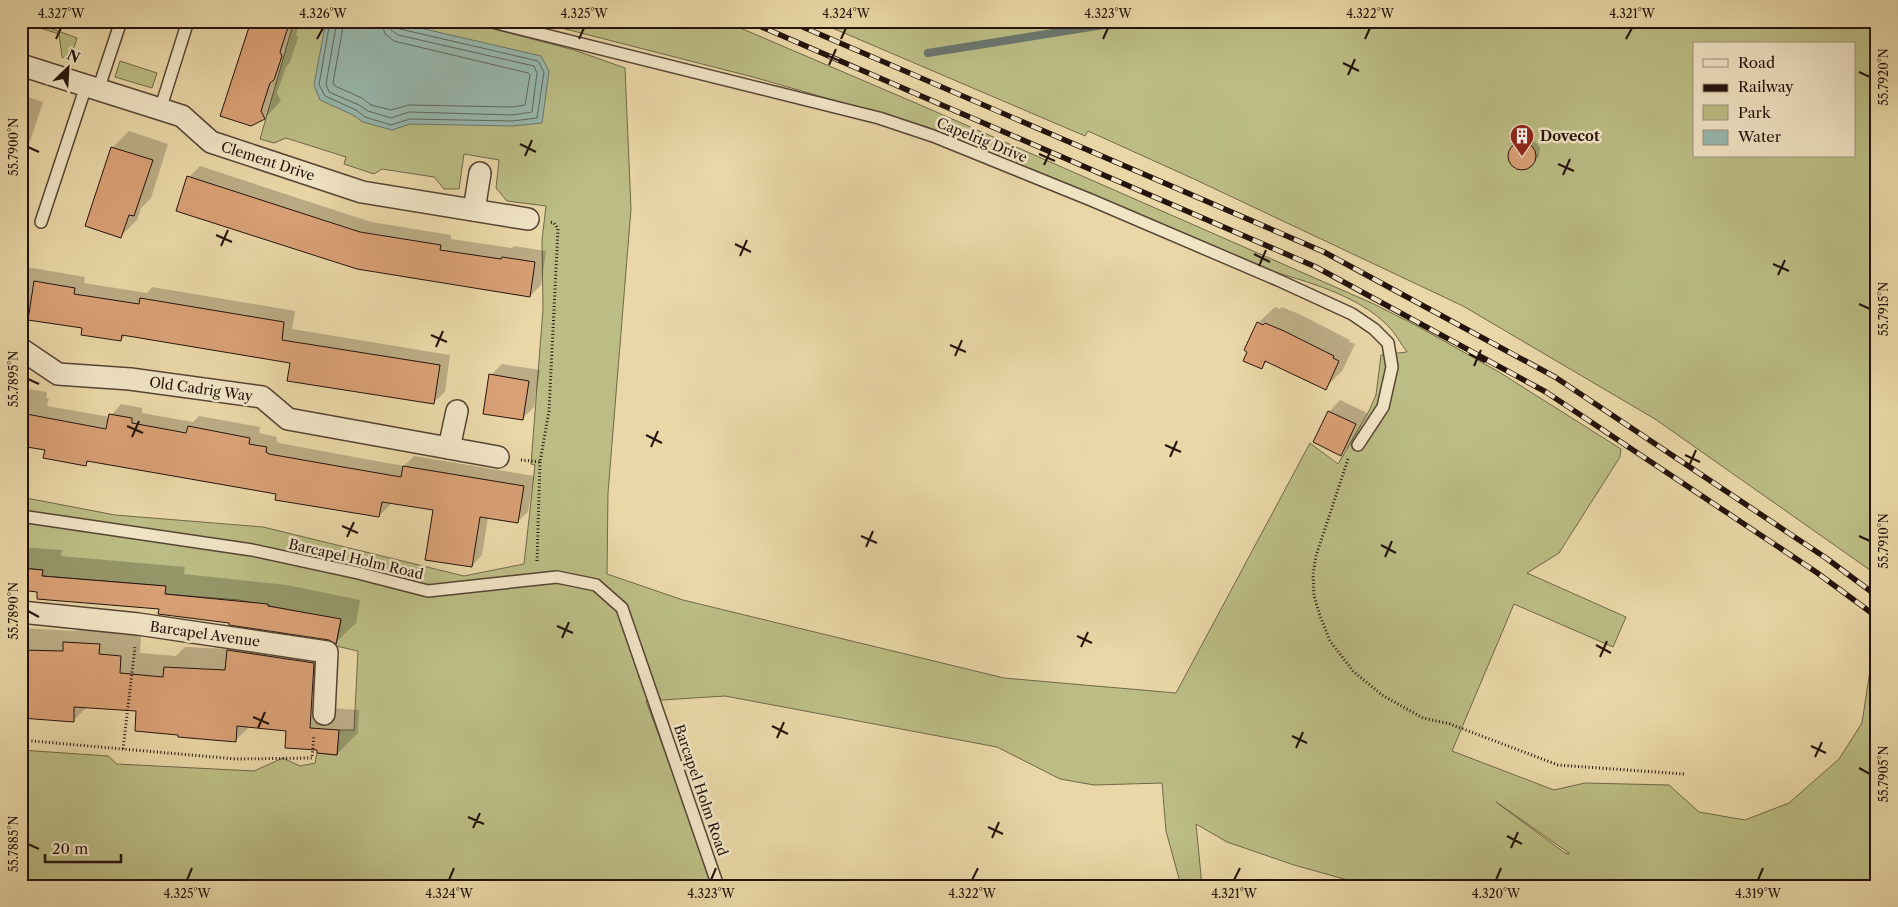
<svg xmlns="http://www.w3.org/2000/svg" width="1898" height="907" viewBox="0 0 1898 907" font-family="'Libre Caslon Text',serif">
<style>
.green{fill:#bbbd84;stroke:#706848;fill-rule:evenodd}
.water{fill:#98b8ae;stroke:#6a766e}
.shadow{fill:#0003}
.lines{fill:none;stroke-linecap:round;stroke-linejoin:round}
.shore{stroke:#5e665e;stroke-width:1}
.stream{stroke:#6a766e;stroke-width:8}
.building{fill:#d9a075;stroke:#24130d}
.service-casing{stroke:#564434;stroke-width:14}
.minor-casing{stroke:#564434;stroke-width:24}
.path{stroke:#24130d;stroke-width:3;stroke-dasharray:1 2.5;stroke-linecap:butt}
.service{stroke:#f1e5c6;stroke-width:11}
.minor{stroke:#f1e5c6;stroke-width:21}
.rail-casing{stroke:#24130d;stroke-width:5.5}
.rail{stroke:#f1e5c6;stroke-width:4;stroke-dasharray:11;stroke-linecap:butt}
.ticks{fill:none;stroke:#24130d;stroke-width:2}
.labels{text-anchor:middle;stroke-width:5;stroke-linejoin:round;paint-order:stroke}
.poi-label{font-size:14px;font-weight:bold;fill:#24130d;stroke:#f1e5c6;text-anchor:start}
.street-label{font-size:14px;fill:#24130d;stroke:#f1e5c6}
.neatline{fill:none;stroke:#24130d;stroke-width:2}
.ticks-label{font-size:12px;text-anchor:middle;fill:#24130d}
</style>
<rect width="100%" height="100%" fill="#ead7a7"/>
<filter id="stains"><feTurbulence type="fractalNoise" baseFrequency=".004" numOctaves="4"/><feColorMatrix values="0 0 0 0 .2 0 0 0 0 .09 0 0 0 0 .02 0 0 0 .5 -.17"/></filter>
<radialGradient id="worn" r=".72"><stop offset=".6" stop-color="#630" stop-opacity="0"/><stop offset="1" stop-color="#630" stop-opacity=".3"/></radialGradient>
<g class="green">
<path d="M294,21H463L574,50L625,68L631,209L608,493L607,574L683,600L1004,678L1176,693L1310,443L1338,464L1369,411L1376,395L1381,355L1407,352C1401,344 1396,334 1389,327C1359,295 1305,281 1264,269L927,127L753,77L534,21H724L918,104L1374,304L1419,327L1499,372L1621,449L1620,457L1559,553L1527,573L1626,617L1613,647L1514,604L1452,751L1554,790L1585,783L1669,785L1699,812L1745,820L1789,803L1839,759L1862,723L1874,644L1877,646V886H1369L1294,865L1227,842L1196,824L1202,886H1181L1166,831L1162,783L1094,785L1060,779L997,747L725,696L646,701L715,886H21V750L108,756L117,764L254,771L283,758L300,766L315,763L317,753L337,755L339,730H354L358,651L336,646L341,620L239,600L165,594V586L42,576V570L21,568V497L115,515L263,527L464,576L524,564L535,465L531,464L543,309L542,240L546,206L507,201L496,188L499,160L464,154L459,189H444L434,177L382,169L374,174L344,164L346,157L286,138L274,143L260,139ZM1496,802L1569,853V854L1565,853Z"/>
<path d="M816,21H1877V575L1655,419L1463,306L1194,179L1088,131L1085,136ZM1694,44H1854V156H1694Z"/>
<path d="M39,24L77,38L70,60L62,57L59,34L37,27Z"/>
<path d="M120,61L157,73L152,88L115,77Z"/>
</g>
<path class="water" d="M326,21H390L541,56L549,71L542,123L513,126L410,124L392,130L363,122L353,115L320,100L314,85Z"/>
<g class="shadow">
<path d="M48,21H67L62,26Z"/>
<path d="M252,21H300L296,35L298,38L290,62L286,67L277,93L281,101L265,118L251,125Z"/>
<path d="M21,95L43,102L21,168Z"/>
<path d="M129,131L168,144L151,198L141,208L137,220L121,236L112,148Z"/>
<path d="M1524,139H1532L1540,147L1539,156L1537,159L1524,169L1515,167L1510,160L1509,156L1512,149Z"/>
<path d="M200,166L371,222L451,235V239L512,248L514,246L546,251L541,285L530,296L189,177Z"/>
<path d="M21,266L85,277L84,283L147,293L152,287L295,311L292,329L450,355L445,392L433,403L291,362L127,334L121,340L84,327L21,317Z"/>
<path d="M1275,307L1280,309L1282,307L1301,315L1350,340L1349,342L1355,344L1342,371L1325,388L1268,361L1261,368L1258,323Z"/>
<path d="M502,364L540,370L534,407L522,419L491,375Z"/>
<path d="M21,385L29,386L28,389L47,392L46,398H49L47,406L110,417L121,404L142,408V413L181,420L193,422L199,416L260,427L259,433L277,437L276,441L279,443L354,457L404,466L414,456L534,476L528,512L517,522L488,517L482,555L472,566L435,509L390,502V505L379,516L278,493L89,460L85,464L46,449L21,444Z"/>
<path d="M1340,400L1367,413L1352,443L1341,454L1315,442L1329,412Z"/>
<path d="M21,547L62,550L61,556L185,567L184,574L287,585L360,600L356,623L336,642L329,638L230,622L160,608L21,589Z"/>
<path d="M85,622L120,624L119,634L141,636L140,653L176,656L185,647L229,649L248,630L334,642L330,708L359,710L358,733L337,754L318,749L287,729L250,726L236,740L179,733L137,710L87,707L73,721L21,717V628L76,631Z"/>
</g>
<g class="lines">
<g class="shore">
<path d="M330,21L319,85L325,96L356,110L365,117L391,125L410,119L512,121L537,118L544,72L538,61L400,29L396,26L395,21"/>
<path d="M337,21L326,84L329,92L359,105L368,111L391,118L409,112L512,115L532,112L537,73L534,66L398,35L391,30L389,21"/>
<path d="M344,21L333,83L335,86L362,98L371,105L391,110L409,105L512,107L525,105L530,75L528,73L394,41L385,34L381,21"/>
</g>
<path class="stream" d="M928,53L1128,21"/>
</g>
<g class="building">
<path d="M251,21H290L280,52L282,56L274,80L270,83L261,111L265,119L251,126L220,116Z"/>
<circle cx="1522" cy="156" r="14"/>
<path d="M111,147L153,160L134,216L129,215L121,238L85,226Z"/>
<path d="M187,176L360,232L441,245L440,250L501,259L502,257L535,262L530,297L357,269L176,211Z"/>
<path d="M34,281L75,288L74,294L139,304L140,298L284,322L282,340L440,365L434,404L287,381L290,363L122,335L121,341L81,335L82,328L28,320Z"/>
<path d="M1257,322L1263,325L1265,323L1284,331L1334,356L1333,358L1339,361L1326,390L1265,361L1262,369L1243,361L1247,352L1244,350Z"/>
<path d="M489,374L529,381L523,420L483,414Z"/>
<path d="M1328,411L1356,424L1341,456L1313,442Z"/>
<path d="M21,413L106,429L109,414L132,418V423L170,430L186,433L188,426L250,438L249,444L267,447L266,452L269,454L343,467L401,477L403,466L524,486L518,523L480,517L472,567L425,560L433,510L382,502L379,517L275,500L276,494L179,477L87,461L86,466L43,458L45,450L21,446Z"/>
<path d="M21,568L43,570L42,576L166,586L165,594L268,604V606L341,619L336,644L329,640L229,625V623L158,614L159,609L37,599V592L21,590Z"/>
<path d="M63,642L100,644L99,654L121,656L120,673L163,677L164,667L225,670L227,650L314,663L310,728L339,730L337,755L317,753V750L285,748L286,731L237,726L236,742L178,737V735L135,731L136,711L74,707V722L21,718V650L63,651Z"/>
</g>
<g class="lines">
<defs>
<g id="service">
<path d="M489,21L879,118L933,136L1091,200L1278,280L1352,314L1374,329L1388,343L1392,367L1383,407L1358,445"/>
<path d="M98,90L121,21"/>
<path d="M160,110L188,21"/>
<path d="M41,222L86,86"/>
<path d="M21,516L252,550L358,573L428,591L557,577L596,585L622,608L718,886"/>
</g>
<g id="minor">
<path d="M21,65L182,116L211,142L362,192L528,219"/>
<path d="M474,210L480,173"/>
<path d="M21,349L58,374L130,379L262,397L288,419L498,457"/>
<path d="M449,448L457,411"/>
<path d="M21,612L138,624L327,652L324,714"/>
</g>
</defs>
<use href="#service" class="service-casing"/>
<use href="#minor" class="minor-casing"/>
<g class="path">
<path d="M1348,459L1316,556L1313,574L1314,596L1320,616L1330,641L1353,671L1382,695L1423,718L1450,724L1558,765L1684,774"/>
<path d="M521,460L540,462L549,411L558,229L554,223L550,222"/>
<path d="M537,561L540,462"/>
<path d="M21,740L236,759L312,758L314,735"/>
<path d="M123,749L135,647"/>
</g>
<use href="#service" class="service"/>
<use href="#minor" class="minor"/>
<defs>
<g id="rail">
<path d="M748,21L1316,267L1546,392L1816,572L1877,617"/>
<path d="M789,21L1324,252L1555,377L1826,558L1877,596"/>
</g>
</defs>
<use href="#rail" class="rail-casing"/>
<use href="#rail" class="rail"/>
</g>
<path class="ticks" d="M56,39L61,28M317,39L323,28M579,39L584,28M841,39L846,28M1103,39L1108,28M1365,39L1370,28M1626,39L1632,28M824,54L840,61M1343,63L1359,71M829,65L836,49M1859,72L1870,77M1348,75L1355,59M520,144L536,152M28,147L39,152M1039,154L1055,161M525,156L532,140M1558,164L1574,171M1044,165L1051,150M1563,175L1570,159M216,235L232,242M735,244L751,252M221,246L228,230M1254,254L1270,262M740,256L747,240M1773,264L1789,271M1259,266L1266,250M1778,275L1785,260M1859,304L1870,309M431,335L447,342M950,345L966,352M436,347L443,331M1469,354L1485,362M955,356L962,340M1474,366L1481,350M28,379L39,384M127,426L143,433M646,435L662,443M132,437L139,421M1165,445L1181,452M651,447L658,431M1685,455L1700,462M1170,457L1177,441M1689,466L1696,450M342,526L358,533M861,536L877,543M1859,536L1870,541M347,537L354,522M1381,545L1396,553M866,547L873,531M1385,557L1392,541M28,611L39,617M557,626L573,633M1077,636L1092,643M562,638L569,622M1596,645L1611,653M1081,647L1088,632M1600,657L1607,641M253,717L269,724M772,726L788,734M258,728L265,712M1292,736L1307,743M777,738L784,722M1811,746L1826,753M1296,748L1303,732M1815,757L1822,742M1859,768L1870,774M468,817L484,824M988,827L1003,834M473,828L480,813M1507,836L1522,844M992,838L999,822M28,844L39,849M1511,848L1518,832M187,880L192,868M449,880L454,868M711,880L716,868M972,880L978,868M1234,880L1240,868M1496,880L1501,868M1758,880L1763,868"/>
<defs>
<symbol id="building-pin" viewBox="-11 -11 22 30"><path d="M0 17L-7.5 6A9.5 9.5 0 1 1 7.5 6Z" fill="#8f2418" stroke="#f1e5c6"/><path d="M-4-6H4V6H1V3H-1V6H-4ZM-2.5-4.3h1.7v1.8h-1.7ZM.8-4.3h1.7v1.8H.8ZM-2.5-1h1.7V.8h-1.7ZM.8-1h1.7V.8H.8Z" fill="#fff"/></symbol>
</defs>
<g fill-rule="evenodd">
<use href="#building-pin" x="1508" y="122" width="28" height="38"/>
</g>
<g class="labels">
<g class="poi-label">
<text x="1540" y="141">Dovecot</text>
</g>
<g class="street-label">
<text transform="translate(982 140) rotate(22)" y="5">Capelrig Drive</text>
<text transform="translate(268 161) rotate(18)" y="5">Clement Drive</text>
<text transform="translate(201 389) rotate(8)" y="5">Old Cadrig Way</text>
<text transform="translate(356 559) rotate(13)" y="5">Barcapel Holm Road</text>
<text transform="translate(205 634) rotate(8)" y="5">Barcapel Avenue</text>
<text transform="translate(701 790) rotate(71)" y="5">Barcapel Holm Road</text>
</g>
</g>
<rect width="1898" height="907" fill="none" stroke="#ead7a7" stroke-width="55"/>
<rect x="1693" y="42" width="162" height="115" fill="#f1e5c6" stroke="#9f917c"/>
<rect x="1703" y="59" width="25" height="8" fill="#f1e5c6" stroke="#9f917c"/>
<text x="1738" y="68" font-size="15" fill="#24130d">Road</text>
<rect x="1703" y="84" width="25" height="8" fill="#24130d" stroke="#9f917c"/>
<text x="1738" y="92" font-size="15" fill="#24130d">Railway</text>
<rect x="1703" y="105" width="25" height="15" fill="#bbbd84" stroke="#9f917c"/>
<text x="1738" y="118" font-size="15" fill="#24130d">Park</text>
<rect x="1703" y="130" width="25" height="15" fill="#98b8ae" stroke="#9f917c"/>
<text x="1738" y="142" font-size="15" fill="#24130d">Water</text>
<g transform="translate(68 68) rotate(25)" stroke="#f1e5c6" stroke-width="4" paint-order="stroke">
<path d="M0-4L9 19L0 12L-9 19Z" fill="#24130d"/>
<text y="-8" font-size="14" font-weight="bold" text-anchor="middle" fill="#24130d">N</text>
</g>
<path d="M45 854v8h76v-8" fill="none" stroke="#24130d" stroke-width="2.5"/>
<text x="52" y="854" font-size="15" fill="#24130d" stroke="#f1e5c6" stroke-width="4" paint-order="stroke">20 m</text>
<rect x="28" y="28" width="1842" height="852" class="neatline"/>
<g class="ticks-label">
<text x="61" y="18">4.327°W</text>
<text x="323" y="18">4.326°W</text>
<text x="584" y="18">4.325°W</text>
<text x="846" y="18">4.324°W</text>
<text x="1108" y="18">4.323°W</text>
<text x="1370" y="18">4.322°W</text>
<text x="1632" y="18">4.321°W</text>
<text transform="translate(1884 77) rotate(-90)" y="4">55.7920°N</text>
<text transform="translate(14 147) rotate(-90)" y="4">55.7900°N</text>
<text transform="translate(1884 309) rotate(-90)" y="4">55.7915°N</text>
<text transform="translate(14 379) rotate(-90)" y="4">55.7895°N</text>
<text transform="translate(1884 541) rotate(-90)" y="4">55.7910°N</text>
<text transform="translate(14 611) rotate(-90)" y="4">55.7890°N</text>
<text transform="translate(1884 774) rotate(-90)" y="4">55.7905°N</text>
<text transform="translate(14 844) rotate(-90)" y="4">55.7885°N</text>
<text x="187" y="898">4.325°W</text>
<text x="449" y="898">4.324°W</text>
<text x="711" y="898">4.323°W</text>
<text x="972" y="898">4.322°W</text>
<text x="1234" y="898">4.321°W</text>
<text x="1496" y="898">4.320°W</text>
<text x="1758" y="898">4.319°W</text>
</g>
<rect width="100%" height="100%" filter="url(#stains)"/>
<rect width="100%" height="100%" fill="url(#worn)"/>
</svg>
